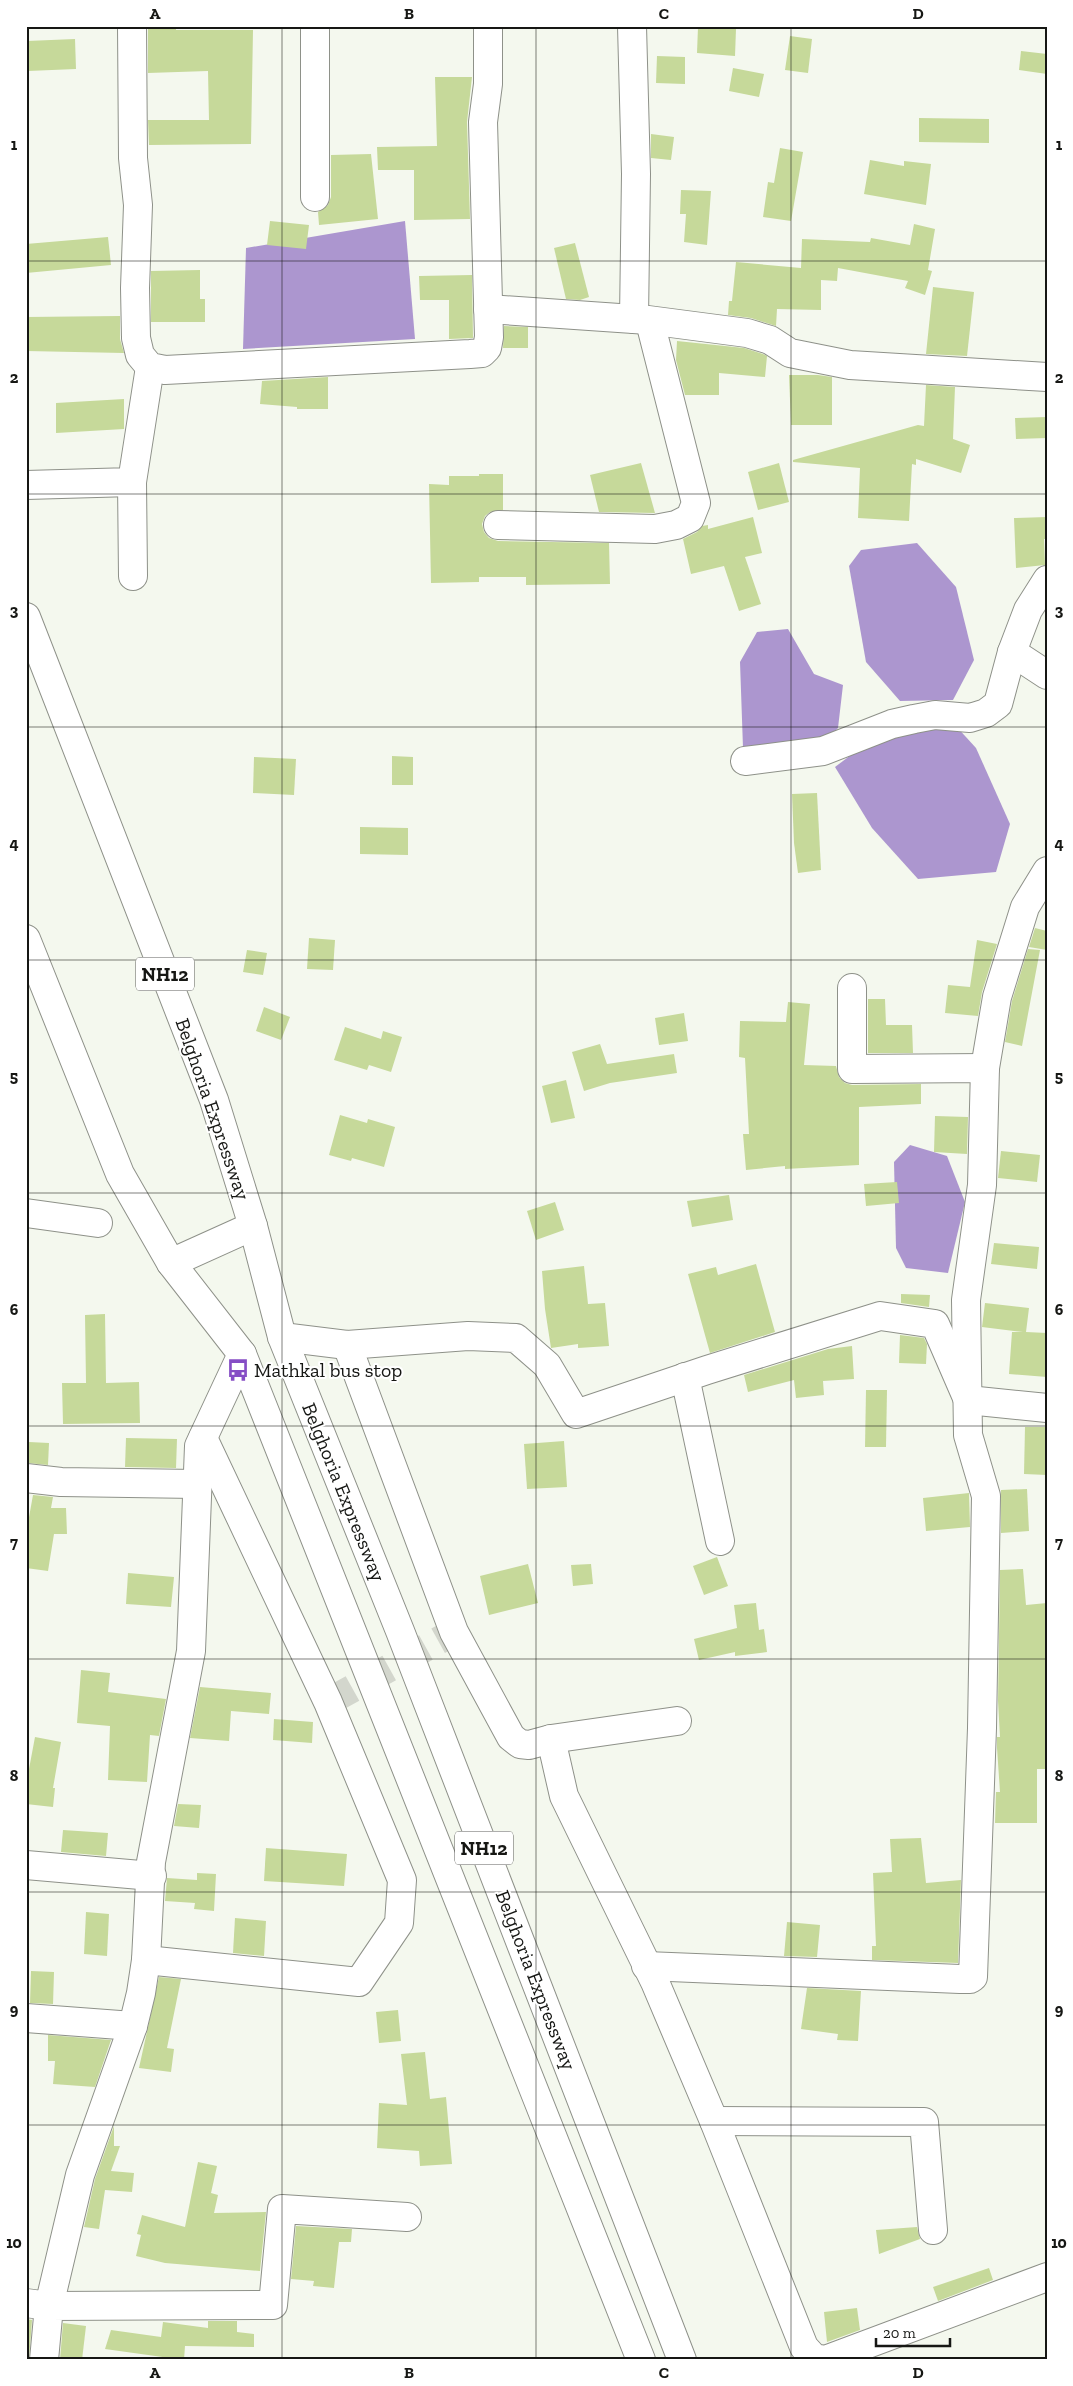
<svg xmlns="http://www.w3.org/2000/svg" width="1073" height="2386" viewBox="0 0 1073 2386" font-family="'Zilla Slab',serif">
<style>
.water{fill:#ac96cf}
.building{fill:#c6d99a}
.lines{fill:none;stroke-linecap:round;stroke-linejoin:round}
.street-tunnel{stroke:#d3d6cd;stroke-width:28;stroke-dasharray:28 14;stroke-linecap:butt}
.street-casing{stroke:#8e9189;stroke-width:30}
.highway-casing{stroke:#8e9189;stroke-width:30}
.street{stroke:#fff;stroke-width:28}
.highway{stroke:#fff;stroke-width:28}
.grid{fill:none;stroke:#161714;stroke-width:1;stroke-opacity:0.55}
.labels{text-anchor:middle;stroke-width:4;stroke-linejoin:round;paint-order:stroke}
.shield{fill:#fff;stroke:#5c5d5a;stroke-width:1}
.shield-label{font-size:19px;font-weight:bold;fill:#161714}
.street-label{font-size:20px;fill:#161714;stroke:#fff}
.poi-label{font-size:20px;fill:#161714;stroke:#fff;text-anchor:start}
.neatline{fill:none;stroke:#161714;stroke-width:2}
.grid-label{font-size:16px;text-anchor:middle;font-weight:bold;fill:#161714}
</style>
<rect width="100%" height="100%" fill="#f4f8ee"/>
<g class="water">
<path d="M405,221L415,339L243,349L246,248Z"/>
<path d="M917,543L956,587L974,660L953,700L900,701L866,662L849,566L861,550Z"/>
<path d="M788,629L814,674L843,685L838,728L820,748H743L740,662L757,632Z"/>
<path d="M955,725L976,748L1010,824L996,872L918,879L872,828L835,767L883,731Z"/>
<path d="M910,1145L947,1156L965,1202L948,1273L906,1268L896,1248L894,1162Z"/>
</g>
<g class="building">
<path d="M148,26H176V30H253L251,144L149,145L148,120H209L208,71L148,73Z"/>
<path d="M698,27L736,29L735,56L697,53Z"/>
<path d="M790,36L812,39L808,73L785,70Z"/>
<path d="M75,39L76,69L28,71L27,41Z"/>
<path d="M1021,51L1047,54V74L1019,70Z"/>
<path d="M657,56L685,57V84L656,83Z"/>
<path d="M733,68L764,74L759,97L729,91Z"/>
<path d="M435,77H472L467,122L470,219L414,220V170H378L377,147L437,146Z"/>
<path d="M919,118L989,119V143L919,142Z"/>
<path d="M651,134L674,137L671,160L651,158Z"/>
<path d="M780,148L803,152L791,221L763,217L768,182L774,183Z"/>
<path d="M371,154L378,219L319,225L318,212L328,205L331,197V155Z"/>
<path d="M870,160L904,166V161L931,164L926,205L864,194Z"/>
<path d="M681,190L711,191L707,245L684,242L686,214H680Z"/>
<path d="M270,221L309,225L306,249L267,245Z"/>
<path d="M914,224L935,229L928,270L932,271L925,295L905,288L908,281L838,268L837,281L821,280V310L777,309L776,326L751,318L728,315L729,301H732L736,262L801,268L802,239L870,242L871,238L910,245Z"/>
<path d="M108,237L111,265L26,273V244Z"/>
<path d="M575,243L589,297L580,300L566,299L554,248Z"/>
<path d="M200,270V299H205V322H151V271Z"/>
<path d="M472,275L473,338L449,339V300H420L419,276Z"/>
<path d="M933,287L974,292L967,356L926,354Z"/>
<path d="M120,316V339L124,353L26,351V317Z"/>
<path d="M504,326L528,327V348H503Z"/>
<path d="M677,341L744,348L763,354L767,356L765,377L719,373V395H685L676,360Z"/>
<path d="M789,375H818L832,377V425H791Z"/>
<path d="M328,377V409H297V407L260,404L262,381Z"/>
<path d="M926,385L955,387L953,439L970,445L961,473L916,459V465L912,464L909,521L858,518L860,468L793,462V460L918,425L924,426Z"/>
<path d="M124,399V429L56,433V403Z"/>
<path d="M1047,417V438L1016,439L1015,418Z"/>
<path d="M641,463L655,513L599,512L590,475Z"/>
<path d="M779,463L789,502L758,510L748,472Z"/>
<path d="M479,474H503V510L490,512L485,516L482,524L484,532L489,538L498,541L609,543L610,584L526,585V577H479V582L431,583L429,484L449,485V476H479Z"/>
<path d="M753,517L762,553L745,557L761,604L739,611L724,566L691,574L683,539L697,532L702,526L708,525V529Z"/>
<path d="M1047,517V539H1044L1045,565L1016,568L1014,518Z"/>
<path d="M392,756L413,757V785H392Z"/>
<path d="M254,757L296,759L294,795L253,793Z"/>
<path d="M817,793L821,870L798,873L794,843L792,794Z"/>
<path d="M360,827L408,828V855L360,854Z"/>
<path d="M1035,928L1047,931V950L1029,947Z"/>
<path d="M309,938L335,940L333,970L307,969Z"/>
<path d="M977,940L997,944L982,992L978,1016L945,1013L948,985L970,987Z"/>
<path d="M1028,949L1040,950L1022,1046L1005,1042L1012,1001Z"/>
<path d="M247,950L267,953L263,975L243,972Z"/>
<path d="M868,999H885L886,1025H912L913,1053H868Z"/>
<path d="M788,1002L810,1004L804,1065L836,1066L839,1077L845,1083L852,1085L921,1084V1104L859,1107V1165L785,1169V1166L746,1170L743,1134H749L745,1058L739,1057L740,1021L786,1022Z"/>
<path d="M264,1007L290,1017L281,1040L256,1031Z"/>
<path d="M684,1013L688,1041L659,1045L655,1018Z"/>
<path d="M345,1027L381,1039L383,1031L402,1037L391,1072L369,1065L367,1070L334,1060Z"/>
<path d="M600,1044L607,1064L674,1054L677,1073L610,1083L584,1091L572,1052Z"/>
<path d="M566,1080L575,1118L551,1123L542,1086Z"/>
<path d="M340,1115L367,1123L368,1119L395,1127L384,1167L352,1158L351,1161L329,1155Z"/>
<path d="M935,1116L968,1117L967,1154L934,1152Z"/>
<path d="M1001,1151L1040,1155L1037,1182L998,1178Z"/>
<path d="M897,1182L899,1203L866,1206L864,1184Z"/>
<path d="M729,1195L733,1220L692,1227L687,1201Z"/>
<path d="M555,1202L564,1230L536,1240L527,1211Z"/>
<path d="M994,1243L1039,1247L1037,1269L991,1264Z"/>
<path d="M756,1264L775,1332L710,1353L688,1274L716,1267L718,1275Z"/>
<path d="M584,1266L588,1304L605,1303L609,1346L578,1348V1344L551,1348L545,1309L542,1271Z"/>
<path d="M901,1294L930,1295L929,1307L901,1303Z"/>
<path d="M985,1303L1029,1308L1026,1332L1047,1333V1377L1009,1374L1012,1332H1023L982,1327Z"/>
<path d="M105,1314L106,1383L139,1382L140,1423L63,1424L62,1383H86L85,1315Z"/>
<path d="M900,1335L924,1338L927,1344L926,1364L899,1363Z"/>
<path d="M852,1346L854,1379L823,1381L824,1395L796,1398L794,1380L748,1392L744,1375L828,1349Z"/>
<path d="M866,1390H887L886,1447H865Z"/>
<path d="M1025,1427H1047V1475L1024,1474Z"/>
<path d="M126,1438L177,1439L176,1468L125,1467Z"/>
<path d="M564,1441L567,1487L527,1489L524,1444Z"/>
<path d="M29,1442L49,1443L48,1465L28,1463Z"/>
<path d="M1027,1489L1029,1531L1001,1533V1490Z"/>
<path d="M969,1493L970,1527L926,1531L923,1498Z"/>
<path d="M33,1495L53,1497L51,1508H66L67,1534H54L48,1571L26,1568V1534Z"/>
<path d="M717,1557L728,1586L704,1595L693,1566Z"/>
<path d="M528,1564L538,1603L489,1615L480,1576Z"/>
<path d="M591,1564L593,1584L573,1586L571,1565Z"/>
<path d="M1023,1569L1026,1605L1047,1603V1769H1037V1823H995L996,1792H1000L997,1748V1737H1000L998,1701L1000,1570Z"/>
<path d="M128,1573L174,1577L171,1607L126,1604Z"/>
<path d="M756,1603L759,1630L764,1629L767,1652L735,1656V1652L699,1660L694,1639L737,1628L734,1605Z"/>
<path d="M81,1670L110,1673L108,1692L166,1699L159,1736L150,1735L147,1782L108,1780L110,1726L77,1723Z"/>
<path d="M200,1687L271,1693L269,1714L231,1711L229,1741L190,1738Z"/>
<path d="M274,1719L313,1722L312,1743L273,1740Z"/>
<path d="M35,1737L61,1742L53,1788H55L53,1807L26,1804V1785Z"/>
<path d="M178,1804L201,1805L199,1828L174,1826Z"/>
<path d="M63,1830L108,1833L106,1856L61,1852Z"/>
<path d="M921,1838L926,1883L961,1880L958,1963L872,1960V1946H876L873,1873L892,1872L890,1839Z"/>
<path d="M266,1848L347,1854L344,1886L264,1881Z"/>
<path d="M197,1873L216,1874L214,1911L194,1909L195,1903L165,1901L167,1878L197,1880Z"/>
<path d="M86,1912L109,1914L107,1956L84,1954Z"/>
<path d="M235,1918L266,1921L264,1956L233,1953Z"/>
<path d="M787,1922L820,1925L817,1957L784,1956Z"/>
<path d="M31,1971L54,1972L53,2004L30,2003Z"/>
<path d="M159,1977L181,1979L167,2048L174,2049L171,2072L139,2068Z"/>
<path d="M807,1988L861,1991L858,2041L837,2040L838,2034L801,2029Z"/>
<path d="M398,2010L401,2041L379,2043L376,2012Z"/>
<path d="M48,2035L111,2040L95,2087L53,2084L55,2061H48Z"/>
<path d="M425,2052L430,2099L446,2097L452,2164L420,2166L419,2151L377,2148L379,2103L407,2105L401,2054Z"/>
<path d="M114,2126V2146H120L111,2171L134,2173L132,2192L105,2190L99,2229L84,2227L95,2179Z"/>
<path d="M198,2162L217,2166L211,2193L218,2195L214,2213L266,2212L260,2271L165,2263L136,2256L141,2235L137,2234L142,2215L185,2227Z"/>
<path d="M296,2226L352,2229L351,2242H339L334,2288L313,2286L314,2281L291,2279Z"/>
<path d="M917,2227L920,2239L879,2254L876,2230Z"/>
<path d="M989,2268L993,2280L938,2301L933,2287Z"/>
<path d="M857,2308L860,2330L827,2342L824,2312Z"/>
<path d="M26,2319L32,2320L29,2360H26Z"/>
<path d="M208,2321H237V2332L254,2334V2347L185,2346L184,2360L105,2349L111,2330L161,2337L163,2322L208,2328Z"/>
<path d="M63,2323L86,2326L82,2360H60Z"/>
</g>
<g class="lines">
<path class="street-tunnel" d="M328,1702L454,1632"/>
<defs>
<g id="street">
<path d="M132,26L133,158L138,205L135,288L136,338L140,355L150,367L165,370L470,354L482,353L487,348L489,337L483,122L488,84V26"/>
<path d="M632,26L636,174L634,319"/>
<path d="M315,197V26"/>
<path d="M488,309L648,320L747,333L770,340L790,353L850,365L1047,377"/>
<path d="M132,482L133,576"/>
<path d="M26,485L132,482L150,367"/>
<path d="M498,525L655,529L676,525L690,518L696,503L650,322"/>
<path d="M1012,652L1047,675"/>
<path d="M745,761L823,751L892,724L914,719L935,715L970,718L986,713L998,704L1012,652L1028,610L1047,580"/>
<path d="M985,1068L997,997L1025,907L1047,871"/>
<path d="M26,1213L98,1223"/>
<path d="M282,1337L347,1345L468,1336L516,1338L547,1365L576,1414L707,1370L880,1316L935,1324L968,1400L1047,1408"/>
<path d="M347,1345L454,1632L511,1737L520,1744L529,1745L551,1739L677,1721"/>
<path d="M685,1377L720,1541"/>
<path d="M26,1478L61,1482L196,1484"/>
<path d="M551,1739L564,1796L655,1982L714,2121L804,2347L814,2358L825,2360L1047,2277"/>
<path d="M26,1865L152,1876"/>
<path d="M146,1960L359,1982L399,1923L402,1880L328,1702L203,1438"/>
<path d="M646,1966L960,1979H970L973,1977L982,1728L986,1496L968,1435L966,1300L982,1185L985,1068L852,1069V988"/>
<path d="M26,2018L133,2026"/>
<path d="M714,2121L924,2122L933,2230"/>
<path d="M26,2303L49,2306L80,2175L133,2026L141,1993L146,1960L151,1862L191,1651L199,1446L242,1354"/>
<path d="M44,2360L49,2306L273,2305L282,2209L407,2217"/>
</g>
<g id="highway">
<path d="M26,617L214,1100L253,1226L282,1337L400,1631L682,2360"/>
<path d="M26,939L120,1174L171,1263L242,1354L641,2360"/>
<path d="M171,1263L253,1226"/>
</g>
</defs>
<use href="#street" class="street-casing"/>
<use href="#highway" class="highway-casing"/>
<use href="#street" class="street"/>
<use href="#highway" class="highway"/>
</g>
<path class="grid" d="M282,26V2360M536,26V2360M791,26V2360M26,261H1047M26,494H1047M26,727H1047M26,960H1047M26,1193H1047M26,1426H1047M26,1659H1047M26,1892H1047M26,2125H1047"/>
<defs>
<symbol id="bus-bare" viewBox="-9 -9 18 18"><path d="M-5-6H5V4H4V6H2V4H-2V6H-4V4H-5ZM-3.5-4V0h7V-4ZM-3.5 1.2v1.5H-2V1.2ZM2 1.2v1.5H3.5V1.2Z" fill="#864ec5" stroke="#fff" stroke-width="2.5" paint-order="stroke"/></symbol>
</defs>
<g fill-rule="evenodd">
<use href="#bus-bare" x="222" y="1354" width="32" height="32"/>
</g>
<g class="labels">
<g class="shield">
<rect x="136" y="957.5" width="58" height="33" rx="4"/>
<rect x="455" y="1831.5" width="58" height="33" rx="4"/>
</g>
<g class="shield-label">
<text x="165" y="981">NH12</text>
<text x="484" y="1855">NH12</text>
</g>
<g class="street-label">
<text transform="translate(213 1109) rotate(71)" y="7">Belghoria Expressway</text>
<text transform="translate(344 1492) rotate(68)" y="7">Belghoria Expressway</text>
<text transform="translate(536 1980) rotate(69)" y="7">Belghoria Expressway</text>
</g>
<g class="poi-label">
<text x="254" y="1377">Mathkal bus stop</text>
</g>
</g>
<rect width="1073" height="2386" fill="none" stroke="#ffffff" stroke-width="55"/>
<path d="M876 2338v8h74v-8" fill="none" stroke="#161714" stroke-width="2.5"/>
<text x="883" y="2338" font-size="15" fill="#161714" stroke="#ffffff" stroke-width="4" paint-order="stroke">20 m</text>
<rect x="28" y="28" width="1018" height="2330" class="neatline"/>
<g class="grid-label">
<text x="155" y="19">A</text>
<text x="409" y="19">B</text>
<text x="664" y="19">C</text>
<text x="918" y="19">D</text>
<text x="14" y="150">1</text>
<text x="1059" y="150">1</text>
<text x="14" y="383">2</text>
<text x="1059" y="383">2</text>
<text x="14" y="616">3</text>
<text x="1059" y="616">3</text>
<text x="14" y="849">4</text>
<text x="1059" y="849">4</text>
<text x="14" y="1082">5</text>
<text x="1059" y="1082">5</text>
<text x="14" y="1315">6</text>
<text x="1059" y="1315">6</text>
<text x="14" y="1548">7</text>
<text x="1059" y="1548">7</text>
<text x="14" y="1781">8</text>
<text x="1059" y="1781">8</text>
<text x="14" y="2015">9</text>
<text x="1059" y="2015">9</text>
<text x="14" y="2248">10</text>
<text x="1059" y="2248">10</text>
<text x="155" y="2378">A</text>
<text x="409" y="2378">B</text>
<text x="664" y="2378">C</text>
<text x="918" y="2378">D</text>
</g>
</svg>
